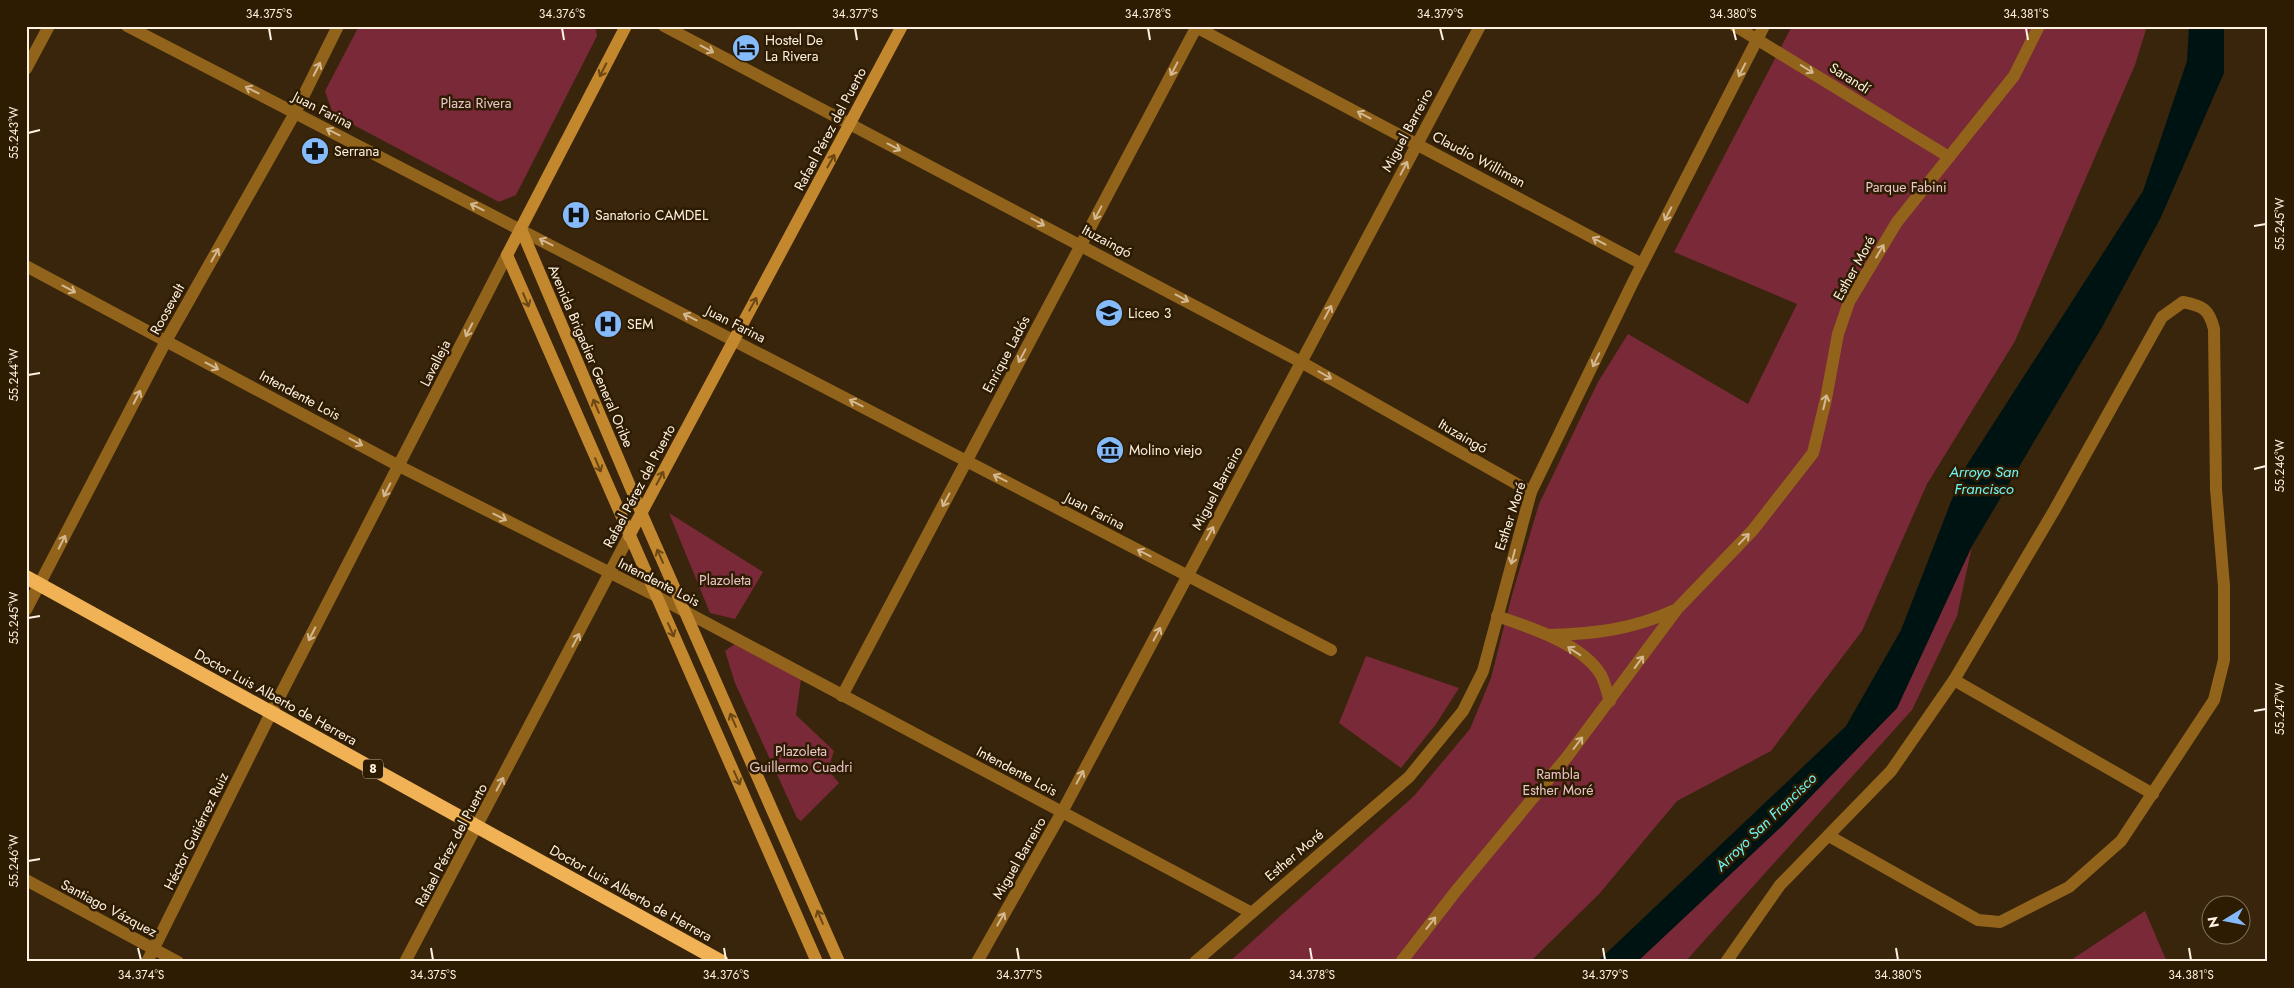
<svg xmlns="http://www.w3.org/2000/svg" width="2294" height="988" viewBox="0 0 2294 988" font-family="Jost,sans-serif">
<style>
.green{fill:#7a2938}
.water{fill:#001313}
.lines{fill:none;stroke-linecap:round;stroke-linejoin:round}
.minor{stroke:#92631b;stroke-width:12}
.secondary{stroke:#c3872e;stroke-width:12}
.trunk{stroke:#f0b254;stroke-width:14}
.oneway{stroke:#d3b892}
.oneway2{stroke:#6a4714}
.ticks{fill:none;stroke:#fef1e2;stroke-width:2}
.labels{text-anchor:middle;stroke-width:5;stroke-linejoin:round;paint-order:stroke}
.shield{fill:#2e1c02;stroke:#c0b19f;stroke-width:1}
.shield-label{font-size:12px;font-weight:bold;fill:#fef1e2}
.poi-label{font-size:14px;fill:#fef1e2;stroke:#2e1c02;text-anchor:start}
.street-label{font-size:14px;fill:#fef1e2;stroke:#2e1c02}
.park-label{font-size:14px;fill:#e9c6c9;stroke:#2e1c02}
.water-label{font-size:15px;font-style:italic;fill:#6df7f4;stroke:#2e1c02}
.neatline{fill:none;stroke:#fef1e2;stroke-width:2}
.ticks-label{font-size:12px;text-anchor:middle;fill:#fef1e2}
</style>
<rect width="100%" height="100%" fill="#38250b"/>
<g class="green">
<path d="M359,26H595L597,36L516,195L499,202L333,114L325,91Z"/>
<path d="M1792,26H2147L2135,65L2015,341L1927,484L1862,631L1771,751L1677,801L1600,893L1530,962H1229L1414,796L1470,729L1491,678L1512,595L1539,504L1598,382L1628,334L1748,404L1797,304L1674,252Z"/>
<path d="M669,513L763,572L735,619L710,613Z"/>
<path d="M1972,546L1957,616L1912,710L1685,962H1637L1784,824L1897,708Z"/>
<path d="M736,643L801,679L796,715L834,751L828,770L839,783L801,821L797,818L735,683L725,651Z"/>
<path d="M1366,656L1459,688L1436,724L1401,768L1339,723Z"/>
<path d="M2145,911L2167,962H2068Z"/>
</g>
<path class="water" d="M2189,26H2224V73L2161,217L2101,329L1972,546L1897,708L1784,824L1637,962H1597L1846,726L1901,630L1963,471L2143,191L2187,61Z"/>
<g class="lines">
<g class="minor">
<path d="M127,26L1331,650"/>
<path d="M664,26L1301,362L1531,492"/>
<path d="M1194,26L1642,264"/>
<path d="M1735,26L1949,157"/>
<path d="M26,69L49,26"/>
<path d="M26,266L399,466L656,596L1250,912"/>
<path d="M26,610L166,341L295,113L338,26"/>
<path d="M1497,616C1529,627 1583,644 1601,675C1605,682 1607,693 1610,701"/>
<path d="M1549,635C1596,634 1633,629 1675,610"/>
<path d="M1954,680L2153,794"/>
<path d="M842,696L1197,26"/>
<path d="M26,880L178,962"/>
<path d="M147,962L271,713L507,255"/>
<path d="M405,962L629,536"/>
<path d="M977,962L1062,812L1480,26"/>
<path d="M1195,962L1409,777L1463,711L1483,671L1531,492L1633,282L1764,26"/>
<path d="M1401,962L1456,891L1567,757L1678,608L1753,530L1813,453L1826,399L1838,334L1849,302L1897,222L2014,76L2039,26"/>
<path d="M1726,962L1780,885L1891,771L1954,680L2055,509L2162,317L2183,302C2203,306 2209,309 2214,329L2216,489L2224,586V660L2214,700L2121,841L2069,887L2000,922L1978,920L1829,836"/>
</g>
<g class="secondary">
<path d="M626,26L507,255L817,962"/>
<path d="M521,229L641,512L839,962"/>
<path d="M629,536L902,26"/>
</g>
<path class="trunk" d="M26,577L722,962"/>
</g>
<defs><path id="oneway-shaft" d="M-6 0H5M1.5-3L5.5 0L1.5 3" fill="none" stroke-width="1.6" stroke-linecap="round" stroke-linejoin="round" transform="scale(1.25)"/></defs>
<g class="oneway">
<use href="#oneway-shaft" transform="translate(707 49) rotate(28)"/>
<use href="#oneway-shaft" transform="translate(317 69) rotate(-63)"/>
<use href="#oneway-shaft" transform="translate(1174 69) rotate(118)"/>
<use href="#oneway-shaft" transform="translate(1807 69) rotate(32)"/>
<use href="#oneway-shaft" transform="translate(1742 70) rotate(117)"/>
<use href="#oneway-shaft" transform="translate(252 90) rotate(-153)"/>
<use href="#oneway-shaft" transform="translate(1364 115) rotate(-152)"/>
<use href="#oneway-shaft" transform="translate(333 132) rotate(-153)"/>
<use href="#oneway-shaft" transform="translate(894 147) rotate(28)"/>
<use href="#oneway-shaft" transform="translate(1404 168) rotate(-62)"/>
<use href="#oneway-shaft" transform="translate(477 207) rotate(-153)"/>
<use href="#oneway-shaft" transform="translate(1098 213) rotate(118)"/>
<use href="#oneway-shaft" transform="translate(1668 214) rotate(117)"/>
<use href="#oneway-shaft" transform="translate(1038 222) rotate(28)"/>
<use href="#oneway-shaft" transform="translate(1599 241) rotate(-152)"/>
<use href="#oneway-shaft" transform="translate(546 242) rotate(-153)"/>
<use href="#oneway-shaft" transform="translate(1880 251) rotate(-59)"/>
<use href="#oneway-shaft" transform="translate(215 255) rotate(-61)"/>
<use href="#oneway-shaft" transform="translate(69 289) rotate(28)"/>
<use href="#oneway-shaft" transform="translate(1182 298) rotate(28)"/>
<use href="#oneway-shaft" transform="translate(1328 312) rotate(-62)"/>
<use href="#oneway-shaft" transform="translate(690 317) rotate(-153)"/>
<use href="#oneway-shaft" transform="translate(469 330) rotate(117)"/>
<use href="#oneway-shaft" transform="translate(1022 356) rotate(118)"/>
<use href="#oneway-shaft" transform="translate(1596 360) rotate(116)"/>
<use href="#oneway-shaft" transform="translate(212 366) rotate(28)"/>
<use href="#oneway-shaft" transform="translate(1325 375) rotate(30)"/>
<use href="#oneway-shaft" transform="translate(137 397) rotate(-63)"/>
<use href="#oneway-shaft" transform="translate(1825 402) rotate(-77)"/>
<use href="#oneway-shaft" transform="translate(856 403) rotate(-153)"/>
<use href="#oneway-shaft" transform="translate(356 442) rotate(28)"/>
<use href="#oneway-shaft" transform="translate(1000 478) rotate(-153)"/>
<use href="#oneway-shaft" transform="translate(387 490) rotate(117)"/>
<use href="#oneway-shaft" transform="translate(946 500) rotate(118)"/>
<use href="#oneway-shaft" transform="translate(500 517) rotate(27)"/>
<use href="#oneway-shaft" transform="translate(1210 533) rotate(-62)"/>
<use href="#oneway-shaft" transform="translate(1744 539) rotate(-46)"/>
<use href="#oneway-shaft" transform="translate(62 542) rotate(-63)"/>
<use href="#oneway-shaft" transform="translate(1144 553) rotate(-153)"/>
<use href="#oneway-shaft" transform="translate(1513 557) rotate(105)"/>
<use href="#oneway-shaft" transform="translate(312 634) rotate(117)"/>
<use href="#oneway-shaft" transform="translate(1157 634) rotate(-62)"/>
<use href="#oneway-shaft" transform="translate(576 640) rotate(-62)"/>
<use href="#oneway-shaft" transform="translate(1574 651) rotate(-147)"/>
<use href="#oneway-shaft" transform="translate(1639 662) rotate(-54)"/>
<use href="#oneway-shaft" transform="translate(1578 743) rotate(-53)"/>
<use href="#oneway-shaft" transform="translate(1080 777) rotate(-62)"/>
<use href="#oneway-shaft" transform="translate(500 784) rotate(-62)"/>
<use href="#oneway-shaft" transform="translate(1001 919) rotate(-60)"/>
<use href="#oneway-shaft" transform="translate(1431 923) rotate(-52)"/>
</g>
<g class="oneway2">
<use href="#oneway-shaft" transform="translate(603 70) rotate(117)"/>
<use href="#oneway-shaft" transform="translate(831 161) rotate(-61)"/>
<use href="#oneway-shaft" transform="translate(526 300) rotate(67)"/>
<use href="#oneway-shaft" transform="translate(753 304) rotate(-61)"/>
<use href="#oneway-shaft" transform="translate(596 406) rotate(-113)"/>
<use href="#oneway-shaft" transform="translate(598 465) rotate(67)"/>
<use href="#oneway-shaft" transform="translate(660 478) rotate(-62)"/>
<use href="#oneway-shaft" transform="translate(660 556) rotate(-114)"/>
<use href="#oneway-shaft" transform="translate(671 630) rotate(66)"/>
<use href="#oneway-shaft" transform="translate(733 720) rotate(-114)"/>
<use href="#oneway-shaft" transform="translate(737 778) rotate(66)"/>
<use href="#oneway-shaft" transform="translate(820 917) rotate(-113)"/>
</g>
<path class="ticks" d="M269,28L271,40M562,28L564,40M855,28L857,40M1148,28L1150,40M1440,28L1443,40M1733,28L1736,40M2026,28L2028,40M28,133L40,130M2254,226L2266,224M28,375L40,373M2254,469L2266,466M28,618L40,616M2254,711L2266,709M28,861L40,859M138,948L141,960M431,948L433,960M724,948L726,960M1017,948L1019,960M1310,948L1312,960M1603,948L1605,960M1896,948L1898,960M2189,948L2191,960"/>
<defs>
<symbol id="hotel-disc" viewBox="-11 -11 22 22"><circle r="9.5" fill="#85bbfb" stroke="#2e1c02"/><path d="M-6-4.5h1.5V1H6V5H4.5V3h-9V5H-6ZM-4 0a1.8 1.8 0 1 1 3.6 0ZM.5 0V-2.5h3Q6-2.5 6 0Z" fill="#111"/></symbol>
<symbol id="pharmacy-disc" viewBox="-11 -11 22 22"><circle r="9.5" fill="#85bbfb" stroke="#2e1c02"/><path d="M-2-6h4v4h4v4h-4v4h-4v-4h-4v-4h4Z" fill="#111"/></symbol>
<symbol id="hospital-disc" viewBox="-11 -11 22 22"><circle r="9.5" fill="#85bbfb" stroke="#2e1c02"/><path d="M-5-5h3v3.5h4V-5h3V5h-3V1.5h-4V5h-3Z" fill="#111"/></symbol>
<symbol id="school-disc" viewBox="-11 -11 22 22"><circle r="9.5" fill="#85bbfb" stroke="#2e1c02"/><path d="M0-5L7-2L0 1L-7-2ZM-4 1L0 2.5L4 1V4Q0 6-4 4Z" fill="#111"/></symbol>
<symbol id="museum-disc" viewBox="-11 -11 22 22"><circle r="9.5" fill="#85bbfb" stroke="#2e1c02"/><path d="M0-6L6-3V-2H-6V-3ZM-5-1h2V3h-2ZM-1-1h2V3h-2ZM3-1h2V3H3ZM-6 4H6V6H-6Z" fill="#111"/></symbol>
</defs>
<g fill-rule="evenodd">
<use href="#hotel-disc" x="730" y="32" width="32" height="32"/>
<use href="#pharmacy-disc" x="299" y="135" width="32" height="32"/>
<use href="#hospital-disc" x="560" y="199" width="32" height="32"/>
<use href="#school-disc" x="1093" y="297" width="32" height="32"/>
<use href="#hospital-disc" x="592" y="308" width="32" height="32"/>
<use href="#museum-disc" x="1094" y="434" width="32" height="32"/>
</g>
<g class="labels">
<rect class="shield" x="363" y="759.5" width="20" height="19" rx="4"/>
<g class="shield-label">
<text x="373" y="773">8</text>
</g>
<g class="poi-label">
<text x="765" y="45">Hostel De<tspan x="765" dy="16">La Rivera</tspan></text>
<text x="334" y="156">Serrana</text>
<text x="595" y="220">Sanatorio CAMDEL</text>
<text x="1128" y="318">Liceo 3</text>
<text x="627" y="329">SEM</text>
<text x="1129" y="455">Molino viejo</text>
</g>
<g class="street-label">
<text transform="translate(1850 78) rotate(32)" y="5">Sarandí</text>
<text transform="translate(323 110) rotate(27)" y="5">Juan Farina</text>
<text transform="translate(830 129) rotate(-62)" y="5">Rafael Pérez del Puerto</text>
<text transform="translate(1407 130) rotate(-62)" y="5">Miguel Barreiro</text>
<text transform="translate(1479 159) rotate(28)" y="5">Claudio Williman</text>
<text transform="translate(1107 241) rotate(28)" y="5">Ituzaingó</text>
<text transform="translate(1854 268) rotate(-61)" y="5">Esther Moré</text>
<text transform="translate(167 309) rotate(-61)" y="5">Roosevelt</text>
<text transform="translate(736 324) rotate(27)" y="5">Juan Farina</text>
<text transform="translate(1006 354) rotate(-62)" y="5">Enrique Ladós</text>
<text transform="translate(591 356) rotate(67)" y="5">Avenida Brigadier General Oribe</text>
<text transform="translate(435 363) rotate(-63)" y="5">Lavalleja</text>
<text transform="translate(300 395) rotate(28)" y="5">Intendente Lois</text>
<text transform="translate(1463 436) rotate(30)" y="5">Ituzaingó</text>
<text transform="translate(639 486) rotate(-62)" y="5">Rafael Pérez del Puerto</text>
<text transform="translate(1217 488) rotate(-62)" y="5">Miguel Barreiro</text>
<text transform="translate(1095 511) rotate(27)" y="5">Juan Farina</text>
<text transform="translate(1510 516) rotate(-72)" y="5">Esther Moré</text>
<text transform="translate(659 582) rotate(27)" y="5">Intendente Lois</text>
<text transform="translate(276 697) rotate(29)" y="5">Doctor Luis Alberto de Herrera</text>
<text transform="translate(1017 771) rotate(28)" y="5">Intendente Lois</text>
<text transform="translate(196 831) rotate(-64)" y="5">Héctor Gutiérrez Ruiz</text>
<text transform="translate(451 845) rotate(-62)" y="5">Rafael Pérez del Puerto</text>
<text transform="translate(1294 855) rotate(-40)" y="5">Esther Moré</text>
<text transform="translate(1019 858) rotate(-60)" y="5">Miguel Barreiro</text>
<text transform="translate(631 893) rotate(29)" y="5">Doctor Luis Alberto de Herrera</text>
<text transform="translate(109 908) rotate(28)" y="5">Santiago Vázquez</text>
</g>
<g class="park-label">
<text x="476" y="108">Plaza Rivera</text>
<text x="1906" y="192">Parque Fabini</text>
<text x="725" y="585">Plazoleta</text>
<text x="801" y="756">Plazoleta<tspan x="801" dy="16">Guillermo Cuadri</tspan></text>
<text x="1558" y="779">Rambla<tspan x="1558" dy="16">Esther Moré</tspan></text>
</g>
<g class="water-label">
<text x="1984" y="477">Arroyo San<tspan x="1984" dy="17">Francisco</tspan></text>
<text transform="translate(1766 822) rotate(-44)" y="5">Arroyo San Francisco</text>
</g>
</g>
<rect width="2294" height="988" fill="none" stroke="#2e1c02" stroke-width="55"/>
<g transform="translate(2226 920) rotate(260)"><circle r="24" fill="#2e1c02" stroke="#81715c"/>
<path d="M0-4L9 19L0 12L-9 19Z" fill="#85bbfb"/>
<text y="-8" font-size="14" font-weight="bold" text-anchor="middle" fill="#fef1e2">N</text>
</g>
<rect x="28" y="28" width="2238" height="932" class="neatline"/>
<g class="ticks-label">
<text x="269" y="18">34.375°S</text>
<text x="562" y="18">34.376°S</text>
<text x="855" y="18">34.377°S</text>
<text x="1148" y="18">34.378°S</text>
<text x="1440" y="18">34.379°S</text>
<text x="1733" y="18">34.380°S</text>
<text x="2026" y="18">34.381°S</text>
<text transform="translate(14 133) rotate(-90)" y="4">55.243°W</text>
<text transform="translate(2280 224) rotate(-90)" y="4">55.245°W</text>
<text transform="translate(14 375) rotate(-90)" y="4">55.244°W</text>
<text transform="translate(2280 466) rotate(-90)" y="4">55.246°W</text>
<text transform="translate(14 618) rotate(-90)" y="4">55.245°W</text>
<text transform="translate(2280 709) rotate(-90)" y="4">55.247°W</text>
<text transform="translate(14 861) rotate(-90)" y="4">55.246°W</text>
<text x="141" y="979">34.374°S</text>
<text x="433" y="979">34.375°S</text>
<text x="726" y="979">34.376°S</text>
<text x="1019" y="979">34.377°S</text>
<text x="1312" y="979">34.378°S</text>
<text x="1605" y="979">34.379°S</text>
<text x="1898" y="979">34.380°S</text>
<text x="2191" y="979">34.381°S</text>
</g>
</svg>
